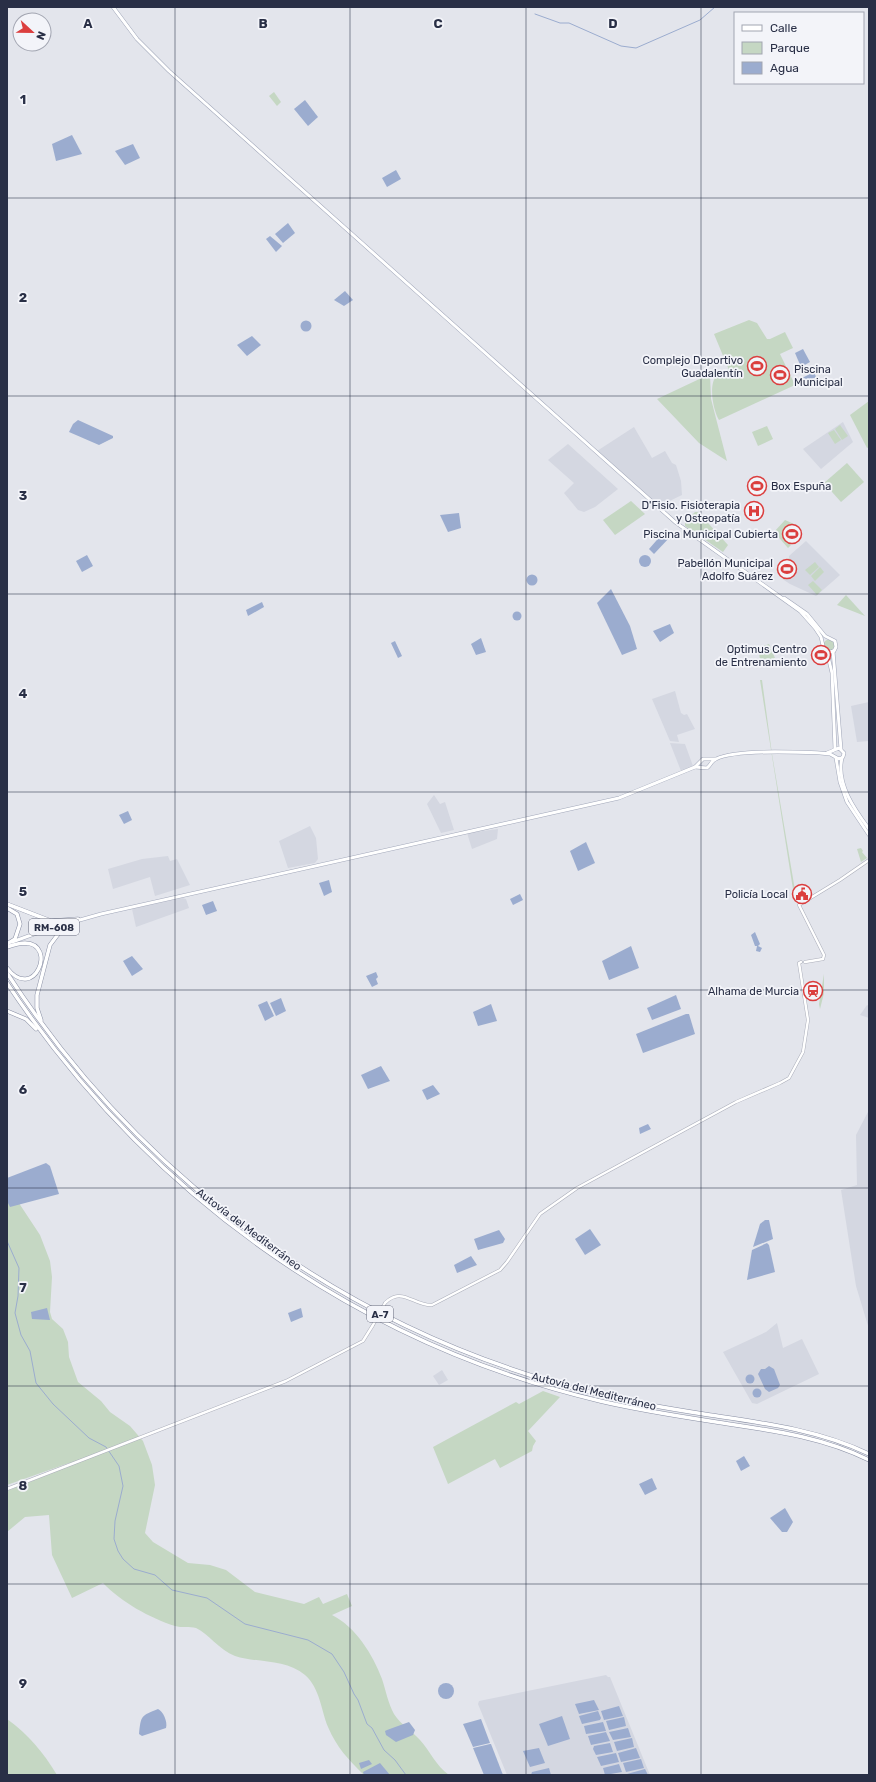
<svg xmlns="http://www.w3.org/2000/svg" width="876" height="1782" viewBox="0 0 876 1782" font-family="Rubik,sans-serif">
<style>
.built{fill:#d4d7e1}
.green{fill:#c5d7c3}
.water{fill:#9baccf}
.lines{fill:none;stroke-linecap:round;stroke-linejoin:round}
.stream{stroke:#9baccf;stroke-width:1}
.secondary-casing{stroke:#abaeba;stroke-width:3.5}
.primary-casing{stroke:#a1a7b9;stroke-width:4}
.highway-casing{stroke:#898fa4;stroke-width:4.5}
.secondary{stroke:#fff;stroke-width:2.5}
.primary{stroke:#fff;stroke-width:3}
.highway{stroke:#fff;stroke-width:3.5}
.secondary-bridge-casing{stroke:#abaeba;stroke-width:3.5;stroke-linecap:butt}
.secondary-bridge{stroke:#fff;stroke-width:2.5}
.grid{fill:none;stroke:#292f46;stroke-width:1;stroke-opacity:0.55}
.labels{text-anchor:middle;stroke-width:3.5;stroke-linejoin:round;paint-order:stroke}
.shield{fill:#f3f4f9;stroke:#666a7c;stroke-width:1}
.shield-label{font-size:10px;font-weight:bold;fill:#292f46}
.poi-label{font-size:11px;fill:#292f46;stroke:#f3f4f9;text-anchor:end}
.street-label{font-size:11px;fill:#292f46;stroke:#f3f4f9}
.grid-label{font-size:13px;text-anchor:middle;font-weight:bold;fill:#292f46;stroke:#f3f4f9;stroke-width:3.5;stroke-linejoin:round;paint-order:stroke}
</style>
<rect width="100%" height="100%" fill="#e3e5ec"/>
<g class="built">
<path d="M843,422L853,442L821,469L803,449Z"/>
<path d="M634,427L652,458L665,451L672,463L676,465L681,481L682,495L659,506L597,451Z"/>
<path d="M568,444L618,489L595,507L584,512L578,510L564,493L574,483L548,460Z"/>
<path d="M806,541L840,575L816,596L790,584L784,580L798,567L789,558V556Z"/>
<path d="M675,691L681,713L684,715L687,714L695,729L677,735L679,742L670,741L652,699Z"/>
<path d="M869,702V741L857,742L851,706Z"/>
<path d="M670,743L685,744L693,766L681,771Z"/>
<path d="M434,795L440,804L445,802L454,830L441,833L427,804Z"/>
<path d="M310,826L316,838L318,859L315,863L288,868L279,841Z"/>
<path d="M498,829L497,839L472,849L467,833Z"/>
<path d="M168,856L170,861L177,859L190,885L155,896L150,877L113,889L108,869L142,859Z"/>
<path d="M182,898L186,899L189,908L136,927L132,909Z"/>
<path d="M867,1005L869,1006V1018L860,1015Z"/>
<path d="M869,1110V1329L856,1286L841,1190L857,1185L856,1135Z"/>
<path d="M777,1323L783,1348L802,1339L819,1374L757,1404L752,1403L723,1352L766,1332Z"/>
<path d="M442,1370L448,1380L439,1385L433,1376Z"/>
<path d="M606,1675L608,1677H610L650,1775H507L478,1704L479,1701Z"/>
</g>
<g class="green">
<path d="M274,92L281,102L277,106L269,96Z"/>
<path d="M749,320L757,323L767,339H770L785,332L793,348L780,354L795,385L719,420C713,410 708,384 717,375C720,373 725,371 729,370L714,334Z"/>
<path d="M710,374L711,399L727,461L699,443L657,399Z"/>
<path d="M869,401V447L867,448L850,415Z"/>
<path d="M840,425L848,436L842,440L835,429Z"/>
<path d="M767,426L773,439L758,446L752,432Z"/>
<path d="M834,430L841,440L835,444L828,433Z"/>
<path d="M847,463L864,482L841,502L824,483Z"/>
<path d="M631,501L645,514L615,535L603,520Z"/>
<path d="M695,512H698L728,545L723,552L685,526V522Z"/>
<path d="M785,520L794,524L782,535L791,545L788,548L774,532Z"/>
<path d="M789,558L798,567L784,580L776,570Z"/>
<path d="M815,562L819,567L810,575L805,570Z"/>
<path d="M820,567L824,572L815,581L811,576Z"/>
<path d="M813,581L822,590L817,595L808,585Z"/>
<path d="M846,595L865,616L837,605Z"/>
<circle cx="829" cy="645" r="5.5"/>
<path d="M769,644L775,658L761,665L758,648Z"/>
<path d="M760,680H762L772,754L797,902H795Z"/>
<path d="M861,848L863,851L862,852L867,858L861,862L857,849Z"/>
<path d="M824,974V993L820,1009L819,1004Z"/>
<path d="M7,1185L40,1235L50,1261L52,1277L50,1312L52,1319L63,1329L68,1342L69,1357L78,1382L101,1401L110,1412L130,1426L143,1441L152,1465L155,1485L145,1533L153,1542L188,1563L210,1565L226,1570L255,1592L304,1604L319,1597L323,1604L347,1594L352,1606L332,1615C356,1627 373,1655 382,1679C386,1691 388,1703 394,1714C400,1724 412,1731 420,1740C430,1751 436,1766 449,1775H364C348,1759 337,1748 328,1727C321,1710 320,1688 305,1675C286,1659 257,1663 235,1656C219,1650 208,1633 196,1628C190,1626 181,1628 175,1626C150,1618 121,1602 103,1583L72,1598L52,1555L49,1515L25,1517L7,1532V1491L72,1465L69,1463L7,1485Z"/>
<path d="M543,1391L560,1397L528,1431L536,1441L533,1446L532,1451L500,1468L495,1459L448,1484L433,1447L516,1402L519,1404Z"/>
<path d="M7,1719C29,1735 43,1752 57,1775H7Z"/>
</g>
<g class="water">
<path d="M305,100L318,117L308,126L294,109Z"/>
<path d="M72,135L82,154L56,161L52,144Z"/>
<path d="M133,144L140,158L125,165L115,151Z"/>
<path d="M396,170L401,179L387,187L382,178Z"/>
<path d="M288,223L295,233L283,243L275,234Z"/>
<path d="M270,236L282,246L276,252L266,239Z"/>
<path d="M345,291L353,300L344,306L334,300Z"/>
<circle cx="306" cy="326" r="5.5"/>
<path d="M252,336L261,345L247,356L237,345Z"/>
<path d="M803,349L810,362L801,367L795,353Z"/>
<path d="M814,372L816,377L805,383L802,378Z"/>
<path d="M78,420L113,436V438L99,445L69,432L73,424Z"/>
<path d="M459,513L461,528L448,532L440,515Z"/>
<path d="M663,533H667L670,537L654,554L649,549Z"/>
<path d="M87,555L93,566L82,572L76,561Z"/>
<circle cx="645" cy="561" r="6"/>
<circle cx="532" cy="580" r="5.5"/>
<path d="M611,589L630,626L637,649L622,655L597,603Z"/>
<path d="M262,602L264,607L248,616L246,610Z"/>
<circle cx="517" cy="616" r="4.5"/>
<path d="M670,624L674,633L660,642L653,631Z"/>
<path d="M481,638L486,652L476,655L471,644Z"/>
<path d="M395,641L402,656L398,658L391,643Z"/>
<path d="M128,811L132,820L124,824L119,815Z"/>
<path d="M586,842L595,863L578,871L570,851Z"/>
<path d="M329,880L332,892L324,896L319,883Z"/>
<path d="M520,894L523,900L513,905L510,899Z"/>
<path d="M213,901L217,911L206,915L202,905Z"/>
<path d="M755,932L760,944L758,946L762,948L760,952L756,951L757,946H755L751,935Z"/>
<path d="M631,946L639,968L609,980L602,961Z"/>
<path d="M132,956L143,969L132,976L123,961Z"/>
<path d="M376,972L378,977L376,979L378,984L372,987L366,976Z"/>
<path d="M676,995L681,1009L652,1020L647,1008Z"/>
<path d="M281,998L286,1011L276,1016L270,1003Z"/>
<path d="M267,1001L274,1016L265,1021L258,1005Z"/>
<path d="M491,1004L497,1021L478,1026L473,1012Z"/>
<path d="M686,1014H689L695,1034L643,1053L636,1034Z"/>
<path d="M381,1066L390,1081L368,1089L361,1075Z"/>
<path d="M433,1085L440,1094L427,1100L422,1090Z"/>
<path d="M648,1124L651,1129L640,1134L639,1128Z"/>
<path d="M46,1163L50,1166L59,1194L10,1207L7,1201V1178Z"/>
<path d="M765,1220H769L773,1239L753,1247L760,1224Z"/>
<path d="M590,1229L601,1245L585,1255L575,1239Z"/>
<path d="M499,1230L505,1239L503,1243L478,1250L474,1239Z"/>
<path d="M767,1243L769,1245L775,1272L747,1280L752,1250Z"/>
<path d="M471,1256L477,1265L457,1273L454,1265Z"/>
<path d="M47,1308L50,1320L32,1319L31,1312Z"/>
<path d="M301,1308L303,1317L291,1322L288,1313Z"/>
<path d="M769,1366L774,1369L780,1385L778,1388L769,1392L765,1389L758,1374L761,1369H765Z"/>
<circle cx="750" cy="1379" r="4.5"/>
<circle cx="757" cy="1393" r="4.5"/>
<path d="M744,1456L750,1466L741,1471L736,1461Z"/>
<path d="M652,1478L657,1489L645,1495L639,1484Z"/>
<path d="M785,1508L793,1522L787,1532H782L770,1518Z"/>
<circle cx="446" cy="1691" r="8"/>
<path d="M594,1700L599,1710L579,1714L575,1704Z"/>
<path d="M619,1706L623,1716L604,1720L601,1711Z"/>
<path d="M158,1709C163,1711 168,1722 166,1728L142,1736L139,1734C141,1715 141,1716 158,1709Z"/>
<path d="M598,1711L601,1718L600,1720L582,1724L579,1716Z"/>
<path d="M562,1716L570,1739L548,1746L539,1724Z"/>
<path d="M624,1717L626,1726L609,1730L606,1721Z"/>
<path d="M481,1719L490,1743L473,1747L463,1724Z"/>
<path d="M409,1722L415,1730L413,1735L396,1742L386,1735L385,1731L387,1730Z"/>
<path d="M603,1722L606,1731L586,1734L584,1726Z"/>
<path d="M628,1728L631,1737L613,1740L609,1732Z"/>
<path d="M606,1732L610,1741L591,1745L588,1736Z"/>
<path d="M632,1738L634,1747L617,1751L614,1742Z"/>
<path d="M610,1743L613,1752L596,1755L593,1749L594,1746Z"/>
<path d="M490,1744H491L503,1775H484L473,1748Z"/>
<path d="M539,1748L545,1763L530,1767L523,1751Z"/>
<path d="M636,1748L640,1758L621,1762L618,1753Z"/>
<path d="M616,1753L619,1762L601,1766L597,1757Z"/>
<path d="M641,1759L644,1768L626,1772L623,1763Z"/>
<path d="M369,1760L372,1764L361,1769L359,1763Z"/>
<path d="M380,1763L390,1775H364L363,1772Z"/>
<path d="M619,1764L622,1772L605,1775L603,1768Z"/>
<path d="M549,1768L551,1775H531L532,1772Z"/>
<path d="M645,1769L648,1775L627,1774Z"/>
</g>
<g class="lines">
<g class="stream">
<path d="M535,14L560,23H569L621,46L636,48L700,20L715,7"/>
<path d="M7,1241L19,1268L18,1296L15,1313L21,1335L30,1351L36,1383L53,1404L89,1438L106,1447L119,1466L123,1486L115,1521L114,1539L118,1551L123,1559L134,1569L155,1575L172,1590L207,1598L245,1624L308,1640L332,1654L344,1672L354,1694L358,1700L367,1724L372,1728L384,1750L395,1760L406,1775"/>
</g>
<defs>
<g id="secondary">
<path d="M805,962L823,959L824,955L799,905L840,880L869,860"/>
<path d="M385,1303C403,1286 413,1306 432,1305L500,1270L507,1262L540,1214L577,1188L736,1102L780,1083L789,1078L803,1052L808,1020L799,963L801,962"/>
<path d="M7,1489L286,1381L363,1341L373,1325"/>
</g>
<g id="primary">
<path d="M113,7L137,39L169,71L675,522L800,611L815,628L821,637L824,650L830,652L834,651L836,647L835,641L825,636L807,614L784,598"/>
<path d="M833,651L841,749"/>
<path d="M827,652L832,673L835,749"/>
<path d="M836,758L840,782L847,802L869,835"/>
<path d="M842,758C836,784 855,810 869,829"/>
<path d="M695,767L707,768C711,765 711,761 716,759C736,749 796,752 820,753L830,754L839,759L843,757L844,753L839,748L827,753"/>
<path d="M12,942L48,929L101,914L619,798L695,767L703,759H715"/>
</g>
<g id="highway">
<path d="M7,904L51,921L78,919"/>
<path d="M7,908L17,914L20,924L15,939L7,944"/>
<path d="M7,947C13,945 19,943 25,943C58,944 34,1003 7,968"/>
<path d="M7,973C142,1182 352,1334 594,1393C632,1403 671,1409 710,1415C764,1423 819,1430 869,1454"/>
<path d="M7,983C146,1192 354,1343 600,1401C638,1410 677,1416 716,1422C768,1430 821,1436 869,1460"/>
<path d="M7,1011L26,1019L36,1029"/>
<path d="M41,1020L37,1008V995L50,945L62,929L79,920"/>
</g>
</defs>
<use href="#secondary" class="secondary-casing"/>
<use href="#primary" class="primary-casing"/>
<use href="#highway" class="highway-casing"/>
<use href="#secondary" class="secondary"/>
<use href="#primary" class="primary"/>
<use href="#highway" class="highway"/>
<defs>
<path id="secondary-bridge" d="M373,1325L385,1303"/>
</defs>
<use href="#secondary-bridge" class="secondary-bridge-casing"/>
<use href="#secondary-bridge" class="secondary-bridge"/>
</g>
<path class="grid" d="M175,7V1775M350,7V1775M526,7V1775M701,7V1775M7,198H869M7,396H869M7,594H869M7,792H869M7,990H869M7,1188H869M7,1386H869M7,1584H869"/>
<defs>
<symbol id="stadium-ring" viewBox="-11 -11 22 22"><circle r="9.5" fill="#f3f4f9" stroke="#db3e3e" stroke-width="1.5"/><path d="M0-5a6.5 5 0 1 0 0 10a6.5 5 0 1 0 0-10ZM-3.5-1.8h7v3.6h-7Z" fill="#db3e3e"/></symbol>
<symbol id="hospital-ring" viewBox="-11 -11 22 22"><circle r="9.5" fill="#f3f4f9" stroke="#db3e3e" stroke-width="1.5"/><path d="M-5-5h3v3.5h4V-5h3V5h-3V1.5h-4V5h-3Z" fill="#db3e3e"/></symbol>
<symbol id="civic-ring" viewBox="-11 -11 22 22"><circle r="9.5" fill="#f3f4f9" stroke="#db3e3e" stroke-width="1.5"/><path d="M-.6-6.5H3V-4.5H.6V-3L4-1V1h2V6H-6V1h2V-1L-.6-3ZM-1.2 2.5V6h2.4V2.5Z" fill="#db3e3e"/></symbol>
<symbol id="station-ring" viewBox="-11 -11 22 22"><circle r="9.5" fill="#f3f4f9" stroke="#db3e3e" stroke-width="1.5"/><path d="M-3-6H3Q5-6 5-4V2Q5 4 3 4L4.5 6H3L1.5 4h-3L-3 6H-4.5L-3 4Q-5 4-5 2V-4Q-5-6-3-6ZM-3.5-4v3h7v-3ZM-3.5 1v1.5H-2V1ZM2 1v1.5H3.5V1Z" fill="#db3e3e"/></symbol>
</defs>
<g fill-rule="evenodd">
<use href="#stadium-ring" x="746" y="355" width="22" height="22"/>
<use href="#stadium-ring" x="769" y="364" width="22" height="22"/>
<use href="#stadium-ring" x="746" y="475" width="22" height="22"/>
<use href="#hospital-ring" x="743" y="500" width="22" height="22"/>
<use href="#stadium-ring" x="781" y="523" width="22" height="22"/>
<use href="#stadium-ring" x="776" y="558" width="22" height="22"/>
<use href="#stadium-ring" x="810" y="644" width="22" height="22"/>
<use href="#civic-ring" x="791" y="883" width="22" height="22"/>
<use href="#station-ring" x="802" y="980" width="22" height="22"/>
</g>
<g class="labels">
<g class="shield">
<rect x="29" y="919" width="50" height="16" rx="3"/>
<rect x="367" y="1306" width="26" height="16" rx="3"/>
</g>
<g class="shield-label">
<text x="54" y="931">RM-608</text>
<text x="380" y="1318">A-7</text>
</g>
<g class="poi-label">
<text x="743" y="364">Complejo Deportivo<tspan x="743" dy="13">Guadalentín</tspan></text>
<text x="794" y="373" text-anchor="start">Piscina<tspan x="794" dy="13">Municipal</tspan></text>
<text x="771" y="490" text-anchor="start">Box Espuña</text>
<text x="740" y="509">D'Fisio. Fisioterapia<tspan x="740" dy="13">y Osteopatía</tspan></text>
<text x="778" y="538">Piscina Municipal Cubierta</text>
<text x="773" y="567">Pabellón Municipal<tspan x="773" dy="13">Adolfo Suárez</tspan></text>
<text x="807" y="653">Optimus Centro<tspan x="807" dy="13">de Entrenamiento</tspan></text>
<text x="788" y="898">Policía Local</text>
<text x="799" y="995">Alhama de Murcia</text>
</g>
<g class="street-label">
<text transform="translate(249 1229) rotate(37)" y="4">Autovía del Mediterráneo</text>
<text transform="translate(594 1391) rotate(14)" y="4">Autovía del Mediterráneo</text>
</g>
</g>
<g class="grid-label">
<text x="88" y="28">A</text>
<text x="263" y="28">B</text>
<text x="438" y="28">C</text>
<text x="613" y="28">D</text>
<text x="23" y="104">1</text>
<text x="23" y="302">2</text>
<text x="23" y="500">3</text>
<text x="23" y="698">4</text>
<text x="23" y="896">5</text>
<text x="23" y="1094">6</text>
<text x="23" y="1292">7</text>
<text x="23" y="1490">8</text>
<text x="23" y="1688">9</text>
</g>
<rect width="876" height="1782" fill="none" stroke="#292f46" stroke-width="16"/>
<rect x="734" y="12" width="130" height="72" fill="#f3f4f9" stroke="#a2a5b1"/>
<rect x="742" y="25" width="20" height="6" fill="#ffffff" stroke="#a2a5b1"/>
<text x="770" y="32" font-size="12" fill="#292f46">Calle</text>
<rect x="742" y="42" width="20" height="12" fill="#c5d7c3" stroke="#a2a5b1"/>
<text x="770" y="52" font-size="12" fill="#292f46">Parque</text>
<rect x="742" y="62" width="20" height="12" fill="#9baccf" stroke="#a2a5b1"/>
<text x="770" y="72" font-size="12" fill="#292f46">Agua</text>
<g transform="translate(32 32) rotate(112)"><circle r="19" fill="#f3f4f9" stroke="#a2a5b1"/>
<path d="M0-3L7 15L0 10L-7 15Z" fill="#db3e3e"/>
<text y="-6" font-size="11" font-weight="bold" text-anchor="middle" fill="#292f46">N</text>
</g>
</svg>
